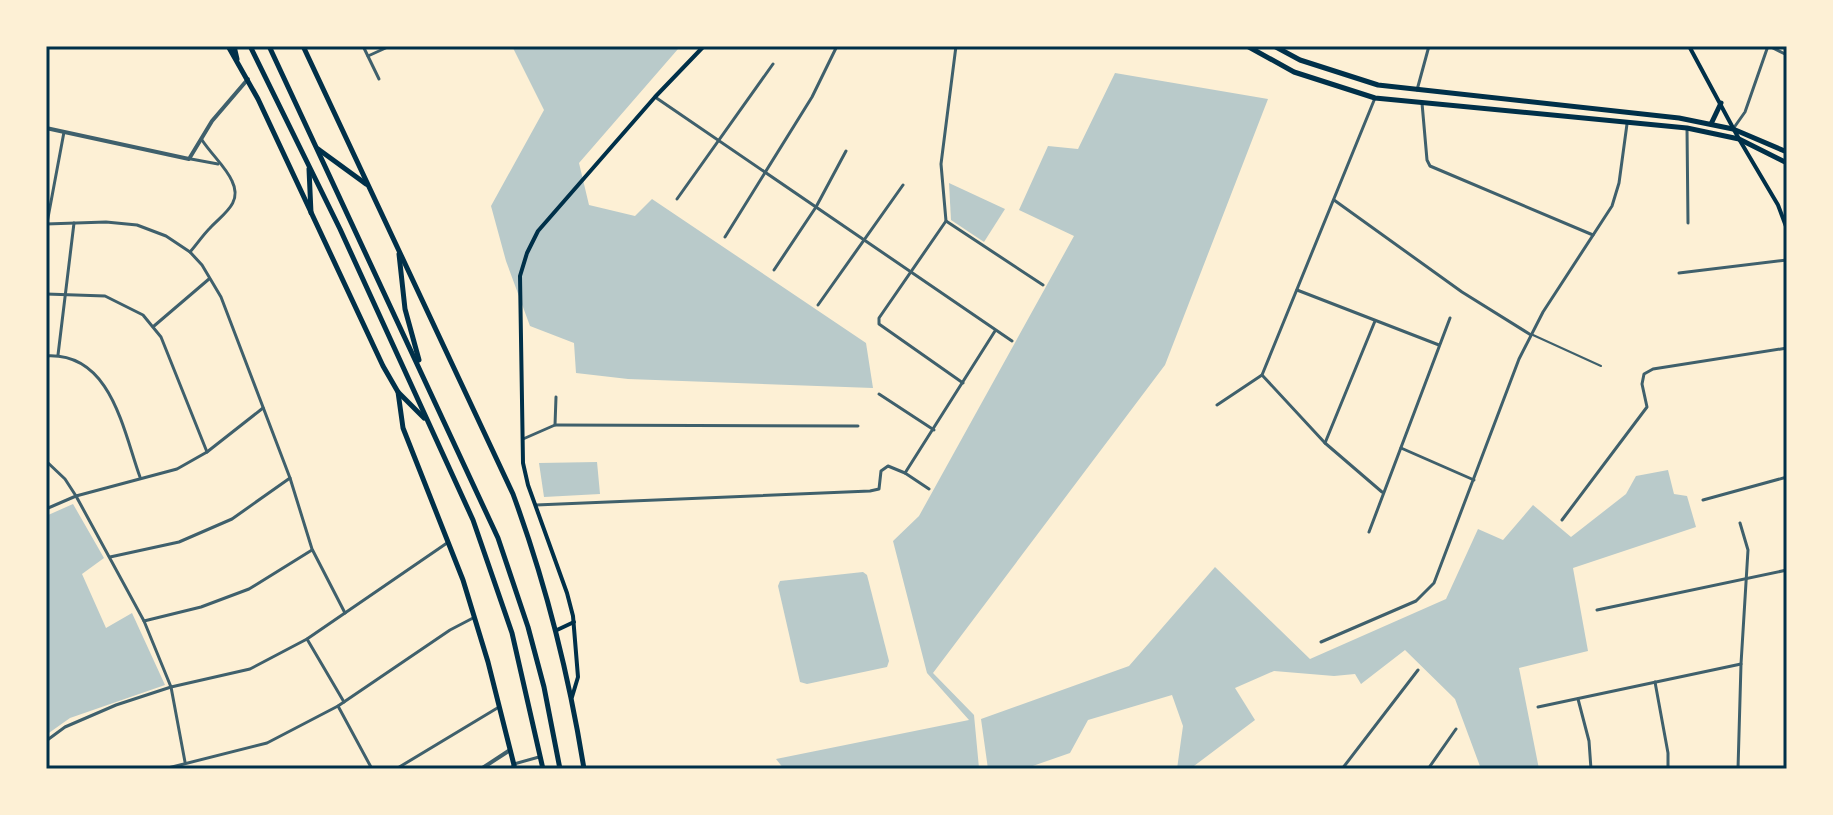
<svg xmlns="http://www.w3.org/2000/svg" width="1833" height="815" viewBox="0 0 1833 815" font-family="'IBM Plex Sans',sans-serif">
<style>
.green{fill:#b9caca}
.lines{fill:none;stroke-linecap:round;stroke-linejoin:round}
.service{stroke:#3f606c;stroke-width:2}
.minor{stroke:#3f606c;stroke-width:3}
.tertiary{stroke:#3f606c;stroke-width:4}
.secondary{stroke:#003049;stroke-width:4}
.primary{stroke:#003049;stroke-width:5}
.trunk{stroke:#003049;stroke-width:5}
.neatline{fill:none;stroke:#003049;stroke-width:3}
</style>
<rect width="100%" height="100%" fill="#fdf0d5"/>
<g class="green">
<path d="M512,46H677L678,49L579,163L589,205L635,216L652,199L866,343L873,388L628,379L576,373L574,343L530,326L506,261L491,206L544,110Z"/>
<path d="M1115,73L1268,99L1165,365L933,673L974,715L979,768L784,769L776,759L969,720L927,673L893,541L919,516L1074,236L1019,210L1048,146L1078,149Z"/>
<path d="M949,183L1005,209L984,242L951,220Z"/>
<path d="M597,462L600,494L544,497L539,463Z"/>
<path d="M1668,470L1674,494L1687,496L1696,527L1573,568L1588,651L1519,668L1539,769H1481L1455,699L1405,650L1361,684L1355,674L1334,676L1274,671L1235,688L1255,720L1190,769H1177L1183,726L1172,695L1088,720L1070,753L1024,769H988L981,719L1129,666L1215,567L1310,659L1446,599L1478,529L1503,540L1533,505L1571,537L1626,494L1636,476Z"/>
<path d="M73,504L104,558L82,574L106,628L132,613L165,685L70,718L46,735V516Z"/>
<path d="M863,572L867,575L889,661L887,667L807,684L800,682L778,586L780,581Z"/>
</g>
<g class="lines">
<path class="service" d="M1533,335L1601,366"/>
<g class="minor">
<path d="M363,46L379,79"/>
<path d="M956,46L941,164L946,221L879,318V324L963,383"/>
<path d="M1769,46L1787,55"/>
<path d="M368,56L390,46"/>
<path d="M1417,90L1429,46"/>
<path d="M655,97L1012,341"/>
<path d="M1422,103L1427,160L1430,166L1593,235"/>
<path d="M1687,128L1688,223"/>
<path d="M1733,129L1745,112L1768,46"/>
<path d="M191,159L218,164"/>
<path d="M677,199L773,64"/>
<path d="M1334,200L1462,292L1531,335"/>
<path d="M946,221L1043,285"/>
<path d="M47,223L64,132"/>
<path d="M46,224L106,222L137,225L166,236L190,252L202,265L221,297L290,478L312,549L345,613"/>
<path d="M725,237L812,97L837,46"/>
<path d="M190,252C197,244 203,235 210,228C223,214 243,203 232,181C226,167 211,154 202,140"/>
<path d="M774,270L816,207L846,151"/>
<path d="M1679,273L1787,260"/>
<path d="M1297,290L1439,345"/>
<path d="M46,294L105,296L143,315L161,337L207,452"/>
<path d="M818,305L903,185"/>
<path d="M154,326L209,279"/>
<path d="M58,355L74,223"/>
<path d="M46,356C111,352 123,430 140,477"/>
<path d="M1262,375L1325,443L1382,492"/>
<path d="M879,394L934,430"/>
<path d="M1217,405L1262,375L1375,98"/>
<path d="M555,425L858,426"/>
<path d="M523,439L555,425L556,397"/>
<path d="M1325,443L1375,321"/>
<path d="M1401,448L1474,480"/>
<path d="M46,461L65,479L76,496L144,621L171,687L185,762"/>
<path d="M905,473L995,331"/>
<path d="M1703,500L1787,477"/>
<path d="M536,505L870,491L879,489L881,471L888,466L905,473L929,489"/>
<path d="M46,509L76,496L177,469L207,452L263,408"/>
<path d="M1562,520L1647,407L1642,384L1644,374L1653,369L1787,348"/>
<path d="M1369,532L1450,318"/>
<path d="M110,557L179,542L232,519L290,478"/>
<path d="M1597,610L1787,570"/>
<path d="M144,621L201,607L249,589L312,550"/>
<path d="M307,639L344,702"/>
<path d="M1321,642L1416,601L1434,583L1519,359L1543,312L1612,206L1619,183L1627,124"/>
<path d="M1655,682L1668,753V769"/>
<path d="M1578,699L1589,741L1591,769"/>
<path d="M338,706L372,769"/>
<path d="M1538,707L1741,664"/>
<path d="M46,741L65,727L116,705L171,687L250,669L307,639L447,543"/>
<path d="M164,769L267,743L338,706L450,630L473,618"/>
<path d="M396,769L499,707"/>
<path d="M511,769L514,764L539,757"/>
<path d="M1342,769L1418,670"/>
<path d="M1428,769L1456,729"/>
<path d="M1738,769L1741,664L1748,550L1740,523"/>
</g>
<g class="tertiary">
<path d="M46,128L189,159L212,121L248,79"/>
<path d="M481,769L510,750"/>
</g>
<g class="secondary">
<path d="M1689,46L1739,139L1778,205L1787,229"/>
<path d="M557,630L574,622"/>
<path d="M572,697L578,677L573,616L567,593L528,485L523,463L520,276L527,253L538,231L655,97L704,46"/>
</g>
<g class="primary">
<path d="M228,46L258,99L383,366L398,392L403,428L463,580L488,662L515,769"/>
<path d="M303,46L513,494C546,584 569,675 584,769"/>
<path d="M1247,46L1294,72L1375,98L1687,128L1739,139L1787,163"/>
<path d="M1274,46L1300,60L1378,85L1679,118L1733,129L1787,152"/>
<path d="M1711,124L1721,103"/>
</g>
<g class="trunk">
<path d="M234,46L237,59"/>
<path d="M250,46L340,229L473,520L512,633L543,769"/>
<path d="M269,46L498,538L528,627L544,687L560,769"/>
<path d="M318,149L366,184"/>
<path d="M309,169L311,213"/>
<path d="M399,254L405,309L419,360"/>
<path d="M398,392L424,418"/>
</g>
</g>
<rect width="1833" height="815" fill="none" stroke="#fdf0d5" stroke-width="96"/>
<rect x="48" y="48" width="1737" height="719" class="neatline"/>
</svg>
